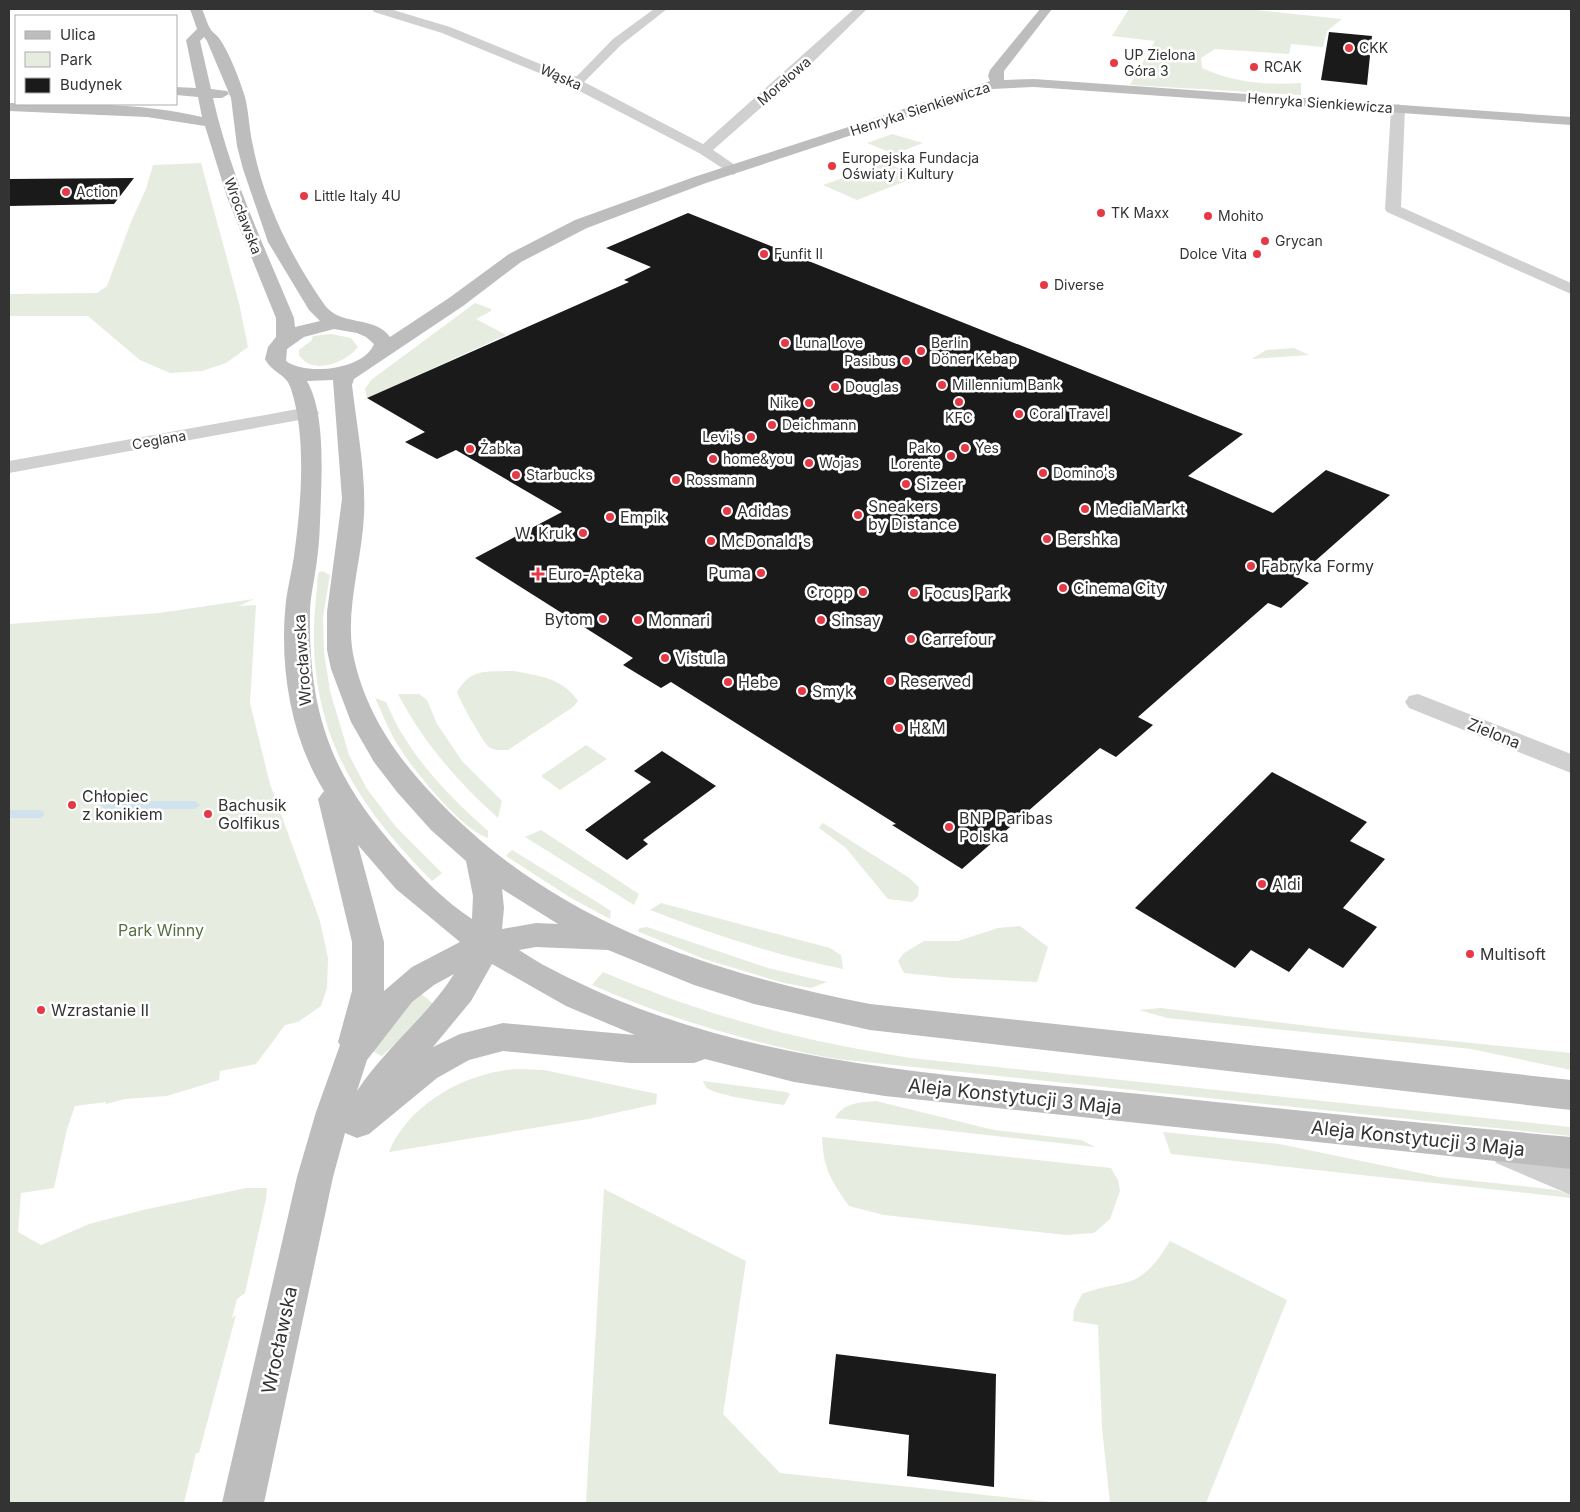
<svg xmlns="http://www.w3.org/2000/svg" width="1580" height="1512" viewBox="0 0 1580 1512" font-family="Inter,sans-serif">
<style>
.green{fill:#e6ecdf}
.lines{fill:none;stroke-linecap:round;stroke-linejoin:round}
.stream{fill:#cfe2ee;fill-rule:evenodd}
.building{fill:#1a1a1a}
.street{fill:#d0d0d0;fill-rule:evenodd}
.secondary{fill:#bdbdbd;fill-rule:evenodd}
.poi-dot{fill:#e63946;stroke:#fff;stroke-width:2}
.labels{text-anchor:middle;stroke-width:5;stroke-linejoin:round;paint-order:stroke}
.far-poi-label{font-size:14px;fill:#333;stroke:#fff;text-anchor:start}
.far-street-label{font-size:14px;fill:#333;stroke:#fff}
.poi-label{font-size:16px;fill:#333;stroke:#fff;text-anchor:start}
.street-label{font-size:16px;fill:#333;stroke:#fff}
.park-label{font-size:16px;fill:#56703f;stroke:#fff}
.near-street-label{font-size:19px;fill:#333;stroke:#fff}
</style>
<rect width="100%" height="100%" fill="#fff"/>
<g class="green">
<path d="M1129,9H1246L1342,19L1327,31L1323,47L1291,44L1289,54L1215,49L1201,58L1202,68C1236,83 1264,85 1301,83V95L1130,85L1155,41L1112,36Z"/>
<path d="M892,134L923,143L894,154L867,143Z"/>
<path d="M201,163L239,303L248,347L226,363L202,371L170,373L140,360L88,316H9V294L97,293L107,286L131,222L146,189L153,165Z"/>
<path d="M885,163L919,176L857,200L823,185Z"/>
<path d="M475,303L491,309V311L476,319L506,335L367,398L365,389L371,380Z"/>
<path d="M331,334L351,338L358,347C345,363 313,376 299,355V350L311,341L313,336Z"/>
<path d="M1294,348L1309,355L1252,359L1266,350Z"/>
<path d="M322,571L330,575L323,617L324,652L330,691L349,755L367,789L396,827L442,873L432,881C359,807 312,737 314,630C314,611 317,592 318,573Z"/>
<path d="M254,599L239,606L256,605L250,703L270,784L320,921L328,958L327,988L321,1006L298,1022L285,1025L256,1064L220,1071L219,1080L167,1096L125,1099L106,1104V1102L75,1106L67,1129L54,1188L21,1193L18,1232L41,1245L89,1224L143,1210L246,1188H267L266,1199L245,1293L237,1299L232,1318L236,1315L199,1453H196L184,1503H9V624L159,613Z"/>
<path d="M514,671C540,676 562,678 578,701L573,707L508,750C502,750 494,751 489,747C482,741 460,701 457,692C471,667 489,672 514,671Z"/>
<path d="M398,694H419L427,700L437,724L462,761L502,801L498,818C457,781 423,742 398,694Z"/>
<path d="M375,698L386,702C407,753 447,795 488,831V838C460,829 407,763 393,737C386,724 381,710 375,698Z"/>
<path d="M586,745L607,759L560,790L541,776Z"/>
<path d="M823,823L908,877L919,887L918,896L912,902L888,899L846,848L819,828Z"/>
<path d="M541,830L639,894L634,905L525,837Z"/>
<path d="M512,850L597,902L611,911L610,919L571,898L506,856Z"/>
<path d="M661,903L830,948L841,955L843,969C776,955 714,935 650,910Z"/>
<path d="M1020,926L1048,947L1037,982L952,978L904,973L898,961L904,953L924,941H958L998,928Z"/>
<path d="M647,927L768,968L827,982L811,988L784,983L704,959L637,931L640,928Z"/>
<path d="M603,972C707,1016 799,1041 911,1058L1571,1127V1136L837,1059C752,1043 672,1020 592,985Z"/>
<path d="M419,992L436,1006L382,1056L372,1051Z"/>
<path d="M1161,1008L1334,1029L1571,1053V1070L1471,1049L1167,1018L1139,1010Z"/>
<path d="M544,1070L657,1094L656,1104L588,1119L389,1152C406,1109 456,1078 501,1071C514,1068 530,1070 544,1070Z"/>
<path d="M703,1081L787,1092L790,1094L784,1105C769,1103 718,1096 707,1088C706,1087 703,1082 703,1081Z"/>
<path d="M876,1101L994,1130L1081,1140L1095,1147L835,1118C843,1103 861,1102 876,1101Z"/>
<path d="M1163,1132L1279,1144L1439,1177L1557,1190L1571,1195V1198L1171,1154Z"/>
<path d="M822,1137L1111,1168L1118,1180L1120,1191L1110,1219L1094,1233L1066,1235L884,1215L849,1206C831,1181 823,1168 822,1137Z"/>
<path d="M604,1189L746,1261L723,1414L780,1473L1061,1503H586Z"/>
<path d="M1170,1241L1287,1300L1206,1503H1110L1102,1428L1098,1325L1073,1321L1074,1310L1082,1294C1096,1288 1113,1286 1128,1282C1148,1276 1160,1257 1170,1241Z"/>
</g>
<g class="lines">
<g class="stream">
<path d="M105,801H195L200,805L195,809H105L100,805Z"/>
<path d="M9,810H39L43,811L44,814L43,817L39,818H9Z"/>
</g>
</g>
<g class="building">
<path d="M1329,32L1372,36L1367,85L1321,80Z"/>
<path d="M134,178L114,204L9,206V179Z"/>
<path d="M688,213L1243,434L1188,476L1273,513L1326,470L1390,495L1297,577L1309,583L1281,608L1268,603L1138,717L1153,725L1116,757L1100,748L962,869L892,825L896,824L671,682L661,688L623,665L633,658L475,558L562,512L456,450L437,459L405,442L425,432L367,398L629,282L624,280L651,267L606,248Z"/>
<path d="M662,751L716,786L643,840L648,844L627,860L585,830L651,782L634,771Z"/>
<path d="M1272,772L1367,822L1350,841L1385,859L1343,908L1377,927L1343,968L1309,948L1289,972L1251,950L1235,968L1135,908Z"/>
<path d="M836,1354L996,1374L994,1487L907,1476L909,1435L829,1424Z"/>
</g>
<g class="lines">
<g class="street">
<path d="M372,9H390L450,27L572,77L577,76L613,39L654,9H667L621,45L584,82L703,144L854,9H867L813,62L713,150L738,167L741,170L733,175L699,153L566,84L442,33L374,12Z"/>
<path d="M1398,104L1405,108L1401,207L1571,283V294L1387,212L1385,209L1391,108Z"/>
<path d="M309,407L316,409L319,413L316,417L9,473V461Z"/>
<path d="M1418,694L1571,754V773L1409,708L1405,702L1409,696Z"/>
<path d="M1508,1137L1571,1164V1195L1496,1163L1491,1152L1496,1141Z"/>
</g>
<path class="secondary" d="M190,9H202C205,15 207,24 211,30C213,33 217,35 219,38C230,54 239,78 245,97C249,113 249,130 253,146C264,202 291,257 324,304C339,327 375,315 390,337L449,298L509,254L575,220L694,177L990,81L988,76L990,70L1040,9H1052L1004,71V80L1034,79L1571,117V125L1034,87L992,89L706,183L587,228L521,262L463,306L354,379L352,385C357,428 366,472 364,515C362,561 345,608 353,654C364,709 394,754 432,794C550,921 705,971 870,1004L1571,1080V1110L870,1030L754,1004L694,985L608,950L536,947L519,950C549,970 583,985 615,999C782,1068 963,1076 1140,1094C1284,1109 1427,1124 1571,1137V1169L885,1096L794,1082L705,1059L694,1063H630L503,1051L469,1060L437,1078L369,1134L357,1138L345,1133L333,1177L264,1503H222L297,1177L316,1112L340,1045L338,1042L352,991V942L318,799L324,791C290,736 279,665 286,601C288,585 292,571 294,556C301,505 307,438 291,389C287,374 272,373 265,359L268,347L276,337V318L227,197L205,126L147,117L9,111V103C71,104 140,102 202,117L198,97L176,95V87L196,88L186,40L197,29ZM204,37L207,41L231,98L237,146L243,169L268,242L309,310L320,321L295,327L294,318C264,246 230,174 213,98H222L229,94L227,91L211,89L200,41ZM334,329L357,333L366,337L374,344C364,370 306,376 286,361L287,349L304,337ZM333,380L342,499L327,612V650L331,669L351,722L374,762L397,792L431,830L466,861L473,896L472,919C446,902 421,877 400,853C331,776 308,713 310,609C311,593 315,577 317,560C320,539 320,518 321,496C322,463 324,411 307,381ZM358,845L396,889L460,942L412,967L384,991V942ZM502,889L558,924L536,923L502,929L504,908ZM492,964L566,1006L635,1035L503,1023L460,1034L433,1047L471,1001ZM454,974C427,1017 385,1048 357,1091L367,1060L412,1002L434,985Z"/>
</g>
<g class="poi-dot">
<circle cx="1349" cy="48" r="5"/>
<circle cx="1114" cy="63" r="5"/>
<circle cx="1254" cy="67" r="5"/>
<circle cx="832" cy="166" r="5"/>
<circle cx="66" cy="192" r="5"/>
<circle cx="304" cy="196" r="5"/>
<circle cx="1101" cy="213" r="5"/>
<circle cx="1208" cy="216" r="5"/>
<circle cx="1265" cy="241" r="5"/>
<circle cx="764" cy="254" r="5"/>
<circle cx="1257" cy="254" r="5"/>
<circle cx="1044" cy="285" r="5"/>
<circle cx="785" cy="343" r="5"/>
<circle cx="921" cy="351" r="5"/>
<circle cx="906" cy="361" r="5"/>
<circle cx="942" cy="385" r="5"/>
<circle cx="835" cy="387" r="5"/>
<circle cx="959" cy="402" r="5"/>
<circle cx="809" cy="403" r="5"/>
<circle cx="1019" cy="414" r="5"/>
<circle cx="772" cy="425" r="5"/>
<circle cx="751" cy="437" r="5"/>
<circle cx="965" cy="448" r="5"/>
<circle cx="470" cy="449" r="5"/>
<circle cx="951" cy="456" r="5"/>
<circle cx="713" cy="459" r="5"/>
<circle cx="809" cy="463" r="5"/>
<circle cx="1043" cy="473" r="5"/>
<circle cx="516" cy="475" r="5"/>
<circle cx="676" cy="480" r="5"/>
<circle cx="906" cy="484" r="5"/>
<circle cx="1085" cy="509" r="5"/>
<circle cx="727" cy="511" r="5"/>
<circle cx="858" cy="515" r="5"/>
<circle cx="610" cy="517" r="5"/>
<circle cx="583" cy="533" r="5"/>
<circle cx="1047" cy="539" r="5"/>
<circle cx="711" cy="541" r="5"/>
<circle cx="1251" cy="566" r="5"/>
<circle cx="761" cy="573" r="5"/>
<path d="M535.5 566.5h5v5h5v5h-5v5h-5v-5h-5v-5h5z"/>
<circle cx="1063" cy="588" r="5"/>
<circle cx="863" cy="592" r="5"/>
<circle cx="914" cy="593" r="5"/>
<circle cx="603" cy="619" r="5"/>
<circle cx="638" cy="620" r="5"/>
<circle cx="821" cy="620" r="5"/>
<circle cx="911" cy="639" r="5"/>
<circle cx="665" cy="658" r="5"/>
<circle cx="890" cy="681" r="5"/>
<circle cx="728" cy="682" r="5"/>
<circle cx="802" cy="691" r="5"/>
<circle cx="899" cy="728" r="5"/>
<circle cx="72" cy="805" r="5"/>
<circle cx="208" cy="814" r="5"/>
<circle cx="949" cy="827" r="5"/>
<circle cx="1262" cy="884" r="5"/>
<circle cx="1470" cy="954" r="5"/>
<circle cx="41" cy="1010" r="5"/>
</g>
<g class="labels">
<g class="far-poi-label">
<text x="1359" y="53">CKK</text>
<text x="1124" y="60">UP Zielona<tspan x="1124" dy="16">Góra 3</tspan></text>
<text x="1264" y="72">RCAK</text>
<text x="842" y="163">Europejska Fundacja<tspan x="842" dy="16">Oświaty i Kultury</tspan></text>
<text x="76" y="197">Action</text>
<text x="314" y="201">Little Italy 4U</text>
<text x="1111" y="218">TK Maxx</text>
<text x="1218" y="221">Mohito</text>
<text x="1275" y="246">Grycan</text>
<text x="774" y="259">Funfit II</text>
<text x="1247" y="259" text-anchor="end">Dolce Vita</text>
<text x="1054" y="290">Diverse</text>
<text x="795" y="348">Luna Love</text>
<text x="931" y="348">Berlin<tspan x="931" dy="16">Döner Kebap</tspan></text>
<text x="896" y="366" text-anchor="end">Pasibus</text>
<text x="952" y="390">Millennium Bank</text>
<text x="845" y="392">Douglas</text>
<text x="799" y="408" text-anchor="end">Nike</text>
<text x="1029" y="419">Coral Travel</text>
<text x="959" y="423" text-anchor="middle">KFC</text>
<text x="782" y="430">Deichmann</text>
<text x="741" y="442" text-anchor="end">Levi's</text>
<text x="941" y="453" text-anchor="end">Pako<tspan x="941" dy="16">Lorente</tspan></text>
<text x="975" y="453">Yes</text>
<text x="480" y="454">Żabka</text>
<text x="723" y="464">home&amp;you</text>
<text x="819" y="468">Wojas</text>
<text x="1053" y="478">Domino's</text>
<text x="526" y="480">Starbucks</text>
<text x="686" y="485">Rossmann</text>
</g>
<g class="far-street-label">
<text transform="translate(561 77) rotate(24)" y="5">Wąska</text>
<text transform="translate(784 81) rotate(-41)" y="5">Morelowa</text>
<text transform="translate(1320 103) rotate(4)" y="5">Henryka Sienkiewicza</text>
<text transform="translate(920 109) rotate(-18)" y="5">Henryka Sienkiewicza</text>
<text transform="translate(243 216) rotate(69)" y="5">Wrocławska</text>
<text transform="translate(159 440) rotate(-10)" y="5">Ceglana</text>
</g>
<g class="poi-label">
<text x="916" y="490">Sizeer</text>
<text x="868" y="512">Sneakers<tspan x="868" dy="18">by Distance</tspan></text>
<text x="1095" y="515">MediaMarkt</text>
<text x="737" y="517">Adidas</text>
<text x="620" y="523">Empik</text>
<text x="573" y="539" text-anchor="end">W. Kruk</text>
<text x="1057" y="545">Bershka</text>
<text x="721" y="547">McDonald's</text>
<text x="1261" y="572">Fabryka Formy</text>
<text x="751" y="579" text-anchor="end">Puma</text>
<text x="548" y="580">Euro-Apteka</text>
<text x="1073" y="594">Cinema City</text>
<text x="853" y="598" text-anchor="end">Cropp</text>
<text x="924" y="599">Focus Park</text>
<text x="593" y="625" text-anchor="end">Bytom</text>
<text x="648" y="626">Monnari</text>
<text x="831" y="626">Sinsay</text>
<text x="921" y="645">Carrefour</text>
<text x="675" y="664">Vistula</text>
<text x="900" y="687">Reserved</text>
<text x="738" y="688">Hebe</text>
<text x="812" y="697">Smyk</text>
<text x="909" y="734">H&amp;M</text>
<text x="82" y="802">Chłopiec<tspan x="82" dy="18">z konikiem</tspan></text>
<text x="218" y="811">Bachusik<tspan x="218" dy="18">Golfikus</tspan></text>
<text x="959" y="824">BNP Paribas<tspan x="959" dy="18">Polska</tspan></text>
<text x="1272" y="890">Aldi</text>
<text x="1480" y="960">Multisoft</text>
<text x="51" y="1016">Wzrastanie II</text>
</g>
<g class="street-label">
<text transform="translate(302 660) rotate(-94)" y="6">Wrocławska</text>
<text transform="translate(1494 733) rotate(22)" y="6">Zielona</text>
</g>
<g class="park-label">
<text x="161" y="936">Park Winny</text>
</g>
<g class="near-street-label">
<text transform="translate(1015 1096) rotate(6)" y="7">Aleja Konstytucji 3 Maja</text>
<text transform="translate(1418 1138) rotate(6)" y="7">Aleja Konstytucji 3 Maja</text>
<text transform="translate(279 1340) rotate(-78)" y="7">Wrocławska</text>
</g>
</g>
<rect width="1580" height="1512" fill="none" stroke="#333333" stroke-width="20"/>
<rect x="15" y="15" width="162" height="90" fill="#ffffff" stroke="#adadad"/>
<rect x="25" y="31" width="25" height="8" fill="#bdbdbd" stroke="#adadad"/>
<text x="60" y="40" font-size="15" fill="#333333">Ulica</text>
<rect x="25" y="52" width="25" height="15" fill="#e6ecdf" stroke="#adadad"/>
<text x="60" y="65" font-size="15" fill="#333333">Park</text>
<rect x="25" y="78" width="25" height="15" fill="#1a1a1a" stroke="#adadad"/>
<text x="60" y="90" font-size="15" fill="#333333">Budynek</text>
</svg>
